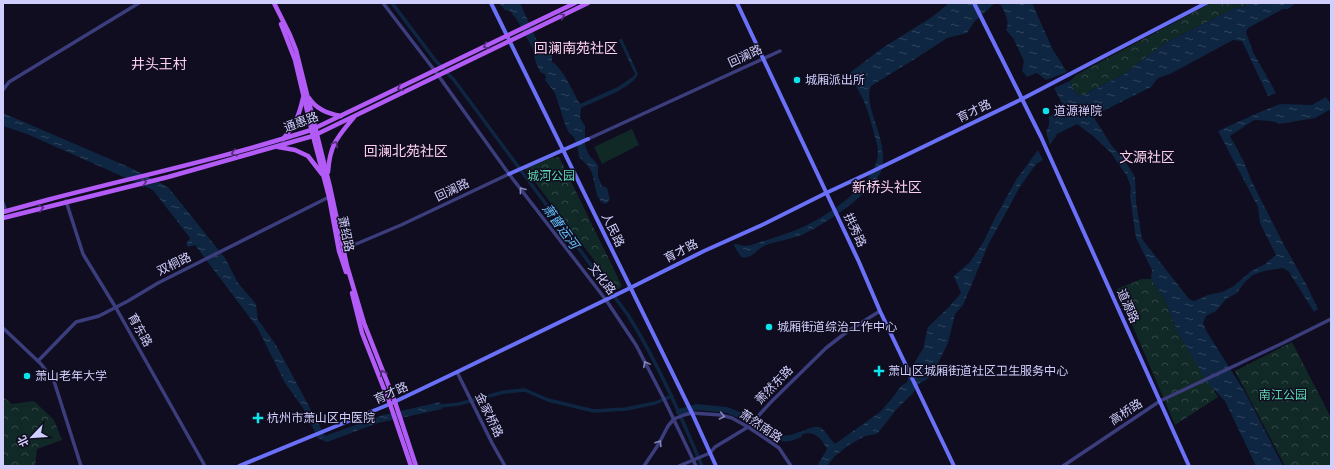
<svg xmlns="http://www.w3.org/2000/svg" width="1334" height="469" viewBox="0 0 1334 469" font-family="Roboto,'Noto Sans SC',sans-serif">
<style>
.park{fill:url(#park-crowns)}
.garden{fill:#112926}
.water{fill:url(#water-ripples)}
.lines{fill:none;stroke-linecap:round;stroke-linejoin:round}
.canal{stroke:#0e2642;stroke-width:3.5}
.river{stroke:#0e2642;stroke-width:6}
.tertiary{stroke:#3b3d7c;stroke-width:3.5}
.secondary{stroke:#6a70f8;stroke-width:4}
.primary{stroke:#b25bf7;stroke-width:4.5}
.oneway{stroke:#583080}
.oneway2{stroke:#8686bc}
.poi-dot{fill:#0ce4eb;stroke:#0f0d1f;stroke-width:1.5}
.labels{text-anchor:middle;stroke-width:3;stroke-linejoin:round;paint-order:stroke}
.street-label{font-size:12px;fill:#d0cefd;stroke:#0f0d1f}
.poi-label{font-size:12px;fill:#d0cefd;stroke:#0f0d1f;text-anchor:start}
.park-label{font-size:12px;fill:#5ed8b1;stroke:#0f0d1f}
.water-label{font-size:13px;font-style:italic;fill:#61bcf7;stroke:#0f0d1f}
.quarter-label{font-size:14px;fill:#fdd0ef;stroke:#0f0d1f}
</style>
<defs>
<pattern id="park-crowns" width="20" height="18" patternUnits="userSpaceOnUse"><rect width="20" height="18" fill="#112926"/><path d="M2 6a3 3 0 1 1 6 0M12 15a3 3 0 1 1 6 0" fill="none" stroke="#334746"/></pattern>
<pattern id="water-ripples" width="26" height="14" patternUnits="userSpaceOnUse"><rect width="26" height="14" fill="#0e2642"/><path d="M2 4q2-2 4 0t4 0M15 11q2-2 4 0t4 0" fill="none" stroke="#30445e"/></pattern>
</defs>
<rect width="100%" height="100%" fill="#0f0d1f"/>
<g class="park">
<path d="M1211,3H1250L1244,7L1235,8L1165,43L1124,74L1081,96L1075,92L1070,81L1076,75Z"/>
<path d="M559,157L622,286L617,290L525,169L551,158Z"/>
<path d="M1142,279H1151L1164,298L1178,333L1218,397L1175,425L1117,289Z"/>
<path d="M1292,342L1331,418V466H1285L1235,371Z"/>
<path d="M3,397L12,404L34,401L54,420L62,440L37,449L35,466H3Z"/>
</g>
<path class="garden" d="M632,129L639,145L602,164L594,147Z"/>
<g class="water">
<path d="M499,3H520L539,45L552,55V62C563,68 573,92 580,104L618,87L634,76L635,74L619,40L622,39L638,74C633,88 595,101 581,108L580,118L585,126V146L589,155L598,165V177L602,186L607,188L610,200L606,204L601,202L597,195L592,173L588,166L579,157L578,149L574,137L569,133L565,124L555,93L545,80L546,77L545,74L541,73C538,69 533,55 533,49L517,20L510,11L505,10Z"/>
<path d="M949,3H1032L1053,50L1067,72L1046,80L1037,73L1027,77L1022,71L1024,61L1013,38L1006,30C1010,21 1005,13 1001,5L995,3L974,22L967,33L947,38L918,57L871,86C862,106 889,140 882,168C877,191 820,228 799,236C788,240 775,241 764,246C756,250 751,260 741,257L734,246V244H737L744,246L751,245C769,239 788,234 805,226C830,214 879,182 878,151C878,145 875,139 874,133C871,123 869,113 865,104C861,93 854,85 850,74L852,71L884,47L932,17Z"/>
<path d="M1250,3H1296L1288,9H1283L1248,28L1246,32L1253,52L1276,93L1268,96L1242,41L1233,40L1170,74L1158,78L1151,87L1093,116L1112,146L1123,158L1135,177L1136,202L1142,239L1189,299L1194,301L1208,295L1222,292L1234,286L1251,271L1265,264L1276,255L1260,223L1258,207L1218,131L1260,112L1280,104L1312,105L1326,97L1331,105V109L1315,118L1279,124C1274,120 1262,121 1254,120L1230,136L1244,162L1252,182L1284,245L1306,284L1318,309L1314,312L1289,272L1283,268L1264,271L1253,275L1244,283L1237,293L1226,299L1216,311L1206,316L1203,323L1207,332L1246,394L1283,466H1256L1225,401L1208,383L1203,375L1178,333L1164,298L1151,279L1152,270L1136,238L1130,196L1131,188L1127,176L1111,153L1093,136L1077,124L1057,134L1050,145L1046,132L1049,125V117L1063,105L1054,88L1070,81L1075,92L1081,96L1124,74L1165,43L1235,8L1244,7Z"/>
<path d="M3,113L133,169L168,187L225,258L238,283L256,304L258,320L276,345L325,436L383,415L440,402L442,409L378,423L327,442L318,438L303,408L285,383L257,327L195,245L188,247L186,244L190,238L153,190L27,134L3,126Z"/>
<path d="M1038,150L1043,160L1036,164L1019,188L1008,209L989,243L963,305L955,314L948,343L931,377L919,384L913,393L896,410L877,434L865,436L849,445L835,456L827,466H817L827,449C820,437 814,430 800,435L798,433C823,422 819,425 835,444L880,412L894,396L900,387L907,382L913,365L923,349L928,327L949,307L961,293L954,276L970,262L984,241L994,220L1016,180Z"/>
</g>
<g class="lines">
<g class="canal">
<path d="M392,3L435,60L454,80L628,315C658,363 680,414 702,466"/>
<path d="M441,406L459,404L504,392L525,390L548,400L594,411L626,409L655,403L672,396"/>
</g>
<g class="river">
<path d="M693,408L696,407L727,410L751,420"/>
<path d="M679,412L687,410"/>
<path d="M756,423C776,431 776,445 799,435"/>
</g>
<g class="tertiary">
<path d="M383,3L435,71L509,174L606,300L636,345L664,399L696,466"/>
<path d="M3,90L9,82L139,3"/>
<path d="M588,139L780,51"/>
<path d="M66,201L83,254L116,308L205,466"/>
<path d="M3,203L6,212"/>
<path d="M342,250L401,225L509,174"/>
<path d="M3,328L41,364L54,381L81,466"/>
<path d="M38,361L76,322L99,316L128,301L158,283L329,197"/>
<path d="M457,372L492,443L505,466"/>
<path d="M644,466L658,445L668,426L674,419L684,415L692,413L721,415L732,418L748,427L772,443L779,448L791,466"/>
<path d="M679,466L710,453L715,447L748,427L771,402L826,348L848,331L880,311"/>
<path d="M1063,466L1160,401L1283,343L1331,319"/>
</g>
<g class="secondary">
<path d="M491,3L692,413L716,466"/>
<path d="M737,3L859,262L880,311L954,466"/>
<path d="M974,3L1041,137L1189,466"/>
<path d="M509,174L588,139"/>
<path d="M239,466L390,404L457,372L630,288L704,251L764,224L826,193L869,173L1022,99L1206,3"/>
</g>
<g class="primary">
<path d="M274,3L290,35L296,50L330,187L347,266L364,323L395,402L416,466"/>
<path d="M281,24L295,60L313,136L329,197L339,251L346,272"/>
<path d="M309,98C316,109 329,114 341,116"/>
<path d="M283,139C295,125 299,116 303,98"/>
<path d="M278,147L295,150L308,156L322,174"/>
<path d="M328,172C330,144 337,138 354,117"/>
<path d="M3,212C18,208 32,204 47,200C135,177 224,158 311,130L575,3"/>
<path d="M3,218L168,177L313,136L588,3"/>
<path d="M352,293L362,333L390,404L411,466"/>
</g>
</g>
<defs><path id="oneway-chevron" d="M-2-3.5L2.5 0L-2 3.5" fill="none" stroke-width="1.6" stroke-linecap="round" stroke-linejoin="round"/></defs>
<g class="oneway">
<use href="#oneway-chevron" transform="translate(562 16) rotate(-26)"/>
<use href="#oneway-chevron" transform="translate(486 46) rotate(154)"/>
<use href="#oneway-chevron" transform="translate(400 88) rotate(154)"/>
<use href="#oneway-chevron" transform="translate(335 144) rotate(-63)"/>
<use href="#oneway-chevron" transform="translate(234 153) rotate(165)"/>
<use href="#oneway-chevron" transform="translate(144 182) rotate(-14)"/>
<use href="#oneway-chevron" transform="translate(41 208) rotate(-15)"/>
<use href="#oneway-chevron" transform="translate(383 373) rotate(-112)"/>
</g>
<g class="oneway2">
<use href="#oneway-chevron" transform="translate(522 190) rotate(-127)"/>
<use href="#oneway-chevron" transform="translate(646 364) rotate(-118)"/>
<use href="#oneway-chevron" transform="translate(722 416) rotate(12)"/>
<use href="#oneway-chevron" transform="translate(659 443) rotate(-58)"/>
</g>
<g class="poi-dot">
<circle cx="797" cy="80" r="4"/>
<circle cx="1046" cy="111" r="4"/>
<circle cx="769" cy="327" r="4"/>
<path d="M877 365h4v4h4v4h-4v4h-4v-4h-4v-4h4z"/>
<circle cx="27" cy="376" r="4"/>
<path d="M256 412h4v4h4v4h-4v4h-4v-4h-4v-4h4z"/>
</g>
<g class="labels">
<g class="street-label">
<text transform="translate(745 56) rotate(-25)" y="4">回澜路</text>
<text transform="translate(974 111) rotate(-26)" y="4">育才路</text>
<text transform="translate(301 122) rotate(-20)" y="4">通惠路</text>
<text transform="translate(452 190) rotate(-25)" y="4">回澜路</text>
<text transform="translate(613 230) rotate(64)" y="4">人民路</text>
<text transform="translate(855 230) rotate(65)" y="4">拱秀路</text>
<text transform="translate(346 234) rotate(78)" y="4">萧绍路</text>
<text transform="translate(681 251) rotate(-27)" y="4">育才路</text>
<text transform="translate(174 264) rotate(-26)" y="4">双桐路</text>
<text transform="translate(602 279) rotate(52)" y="4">文化路</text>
<text transform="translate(1128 306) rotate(66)" y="4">道源路</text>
<text transform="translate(140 330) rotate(61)" y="4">育东路</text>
<text transform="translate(774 385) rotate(-46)" y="4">萧然东路</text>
<text transform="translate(391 393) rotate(-24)" y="4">育才路</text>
<text transform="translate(1126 412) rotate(-33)" y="4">高桥路</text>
<text transform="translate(489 415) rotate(64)" y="4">金家桥路</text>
<text transform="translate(761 426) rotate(34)" y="4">萧然南路</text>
</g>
<g class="poi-label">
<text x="805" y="84">城厢派出所</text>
<text x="1054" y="115">道源禅院</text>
<text x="777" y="331">城厢街道综治工作中心</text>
<text x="888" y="375">萧山区城厢街道社区卫生服务中心</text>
<text x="35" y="380">萧山老年大学</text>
<text x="267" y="422">杭州市萧山区中医院</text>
</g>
<g class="park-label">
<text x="551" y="180">城河公园</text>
<text x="1283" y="399">南江公园</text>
</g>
<g class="water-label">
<text transform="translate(561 226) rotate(54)" y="5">萧曹运河</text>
</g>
<g class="quarter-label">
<text x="576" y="53">回澜南苑社区</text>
<text x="159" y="69">井头王村</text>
<text x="406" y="156">回澜北苑社区</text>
<text x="1147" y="162">文源社区</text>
<text x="887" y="192">新桥头社区</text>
</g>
</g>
<rect width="1334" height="469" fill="none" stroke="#d0cefd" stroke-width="8"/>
<g transform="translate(32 437) rotate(245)" stroke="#0f0d1f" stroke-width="3" paint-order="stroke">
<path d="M0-3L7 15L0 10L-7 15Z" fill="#d0cefd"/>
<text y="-6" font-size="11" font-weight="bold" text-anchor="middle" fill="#d0cefd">北</text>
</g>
</svg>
